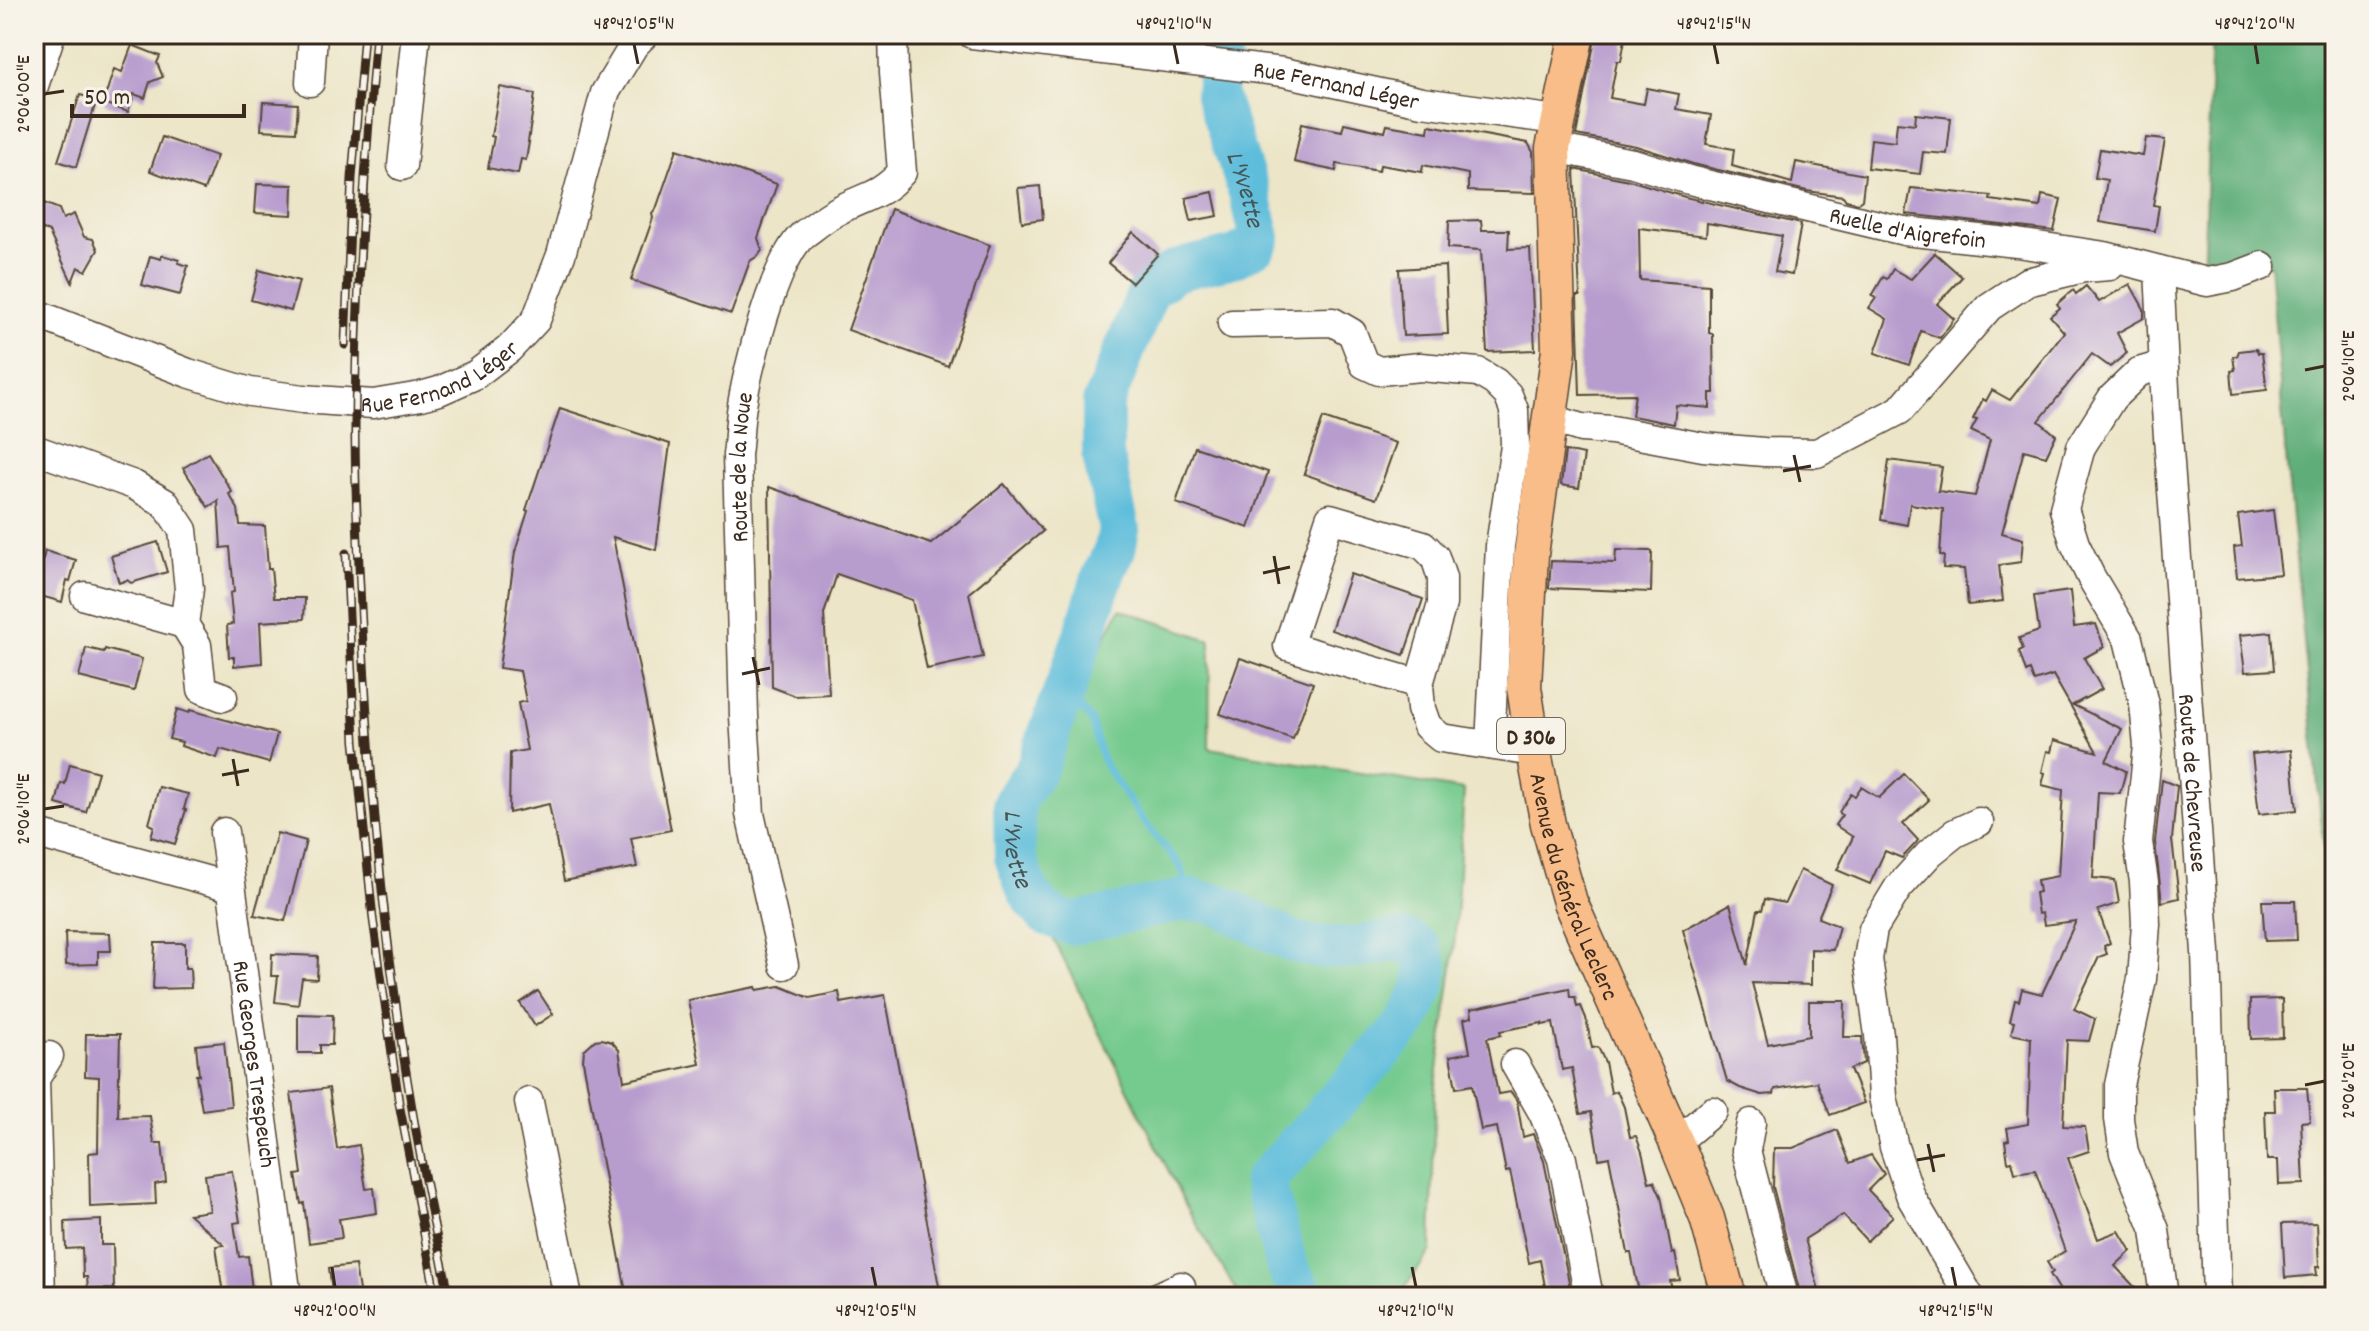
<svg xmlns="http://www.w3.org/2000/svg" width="2369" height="1331" viewBox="0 0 2369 1331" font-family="Dekko,sans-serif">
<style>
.green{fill:#74ca8e;stroke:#587a56;stroke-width:2}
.forest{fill:#5fae79;stroke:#4d6c4c;stroke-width:2}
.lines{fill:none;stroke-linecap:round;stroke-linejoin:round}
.stream{stroke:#5dbddb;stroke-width:7}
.river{stroke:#5dbddb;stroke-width:42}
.building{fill:#b79cce}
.minor-casing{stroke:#564637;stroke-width:31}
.major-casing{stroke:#564637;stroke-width:37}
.minor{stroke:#fff;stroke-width:28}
.major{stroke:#f8bd89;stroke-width:34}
.rail-casing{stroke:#3b2a1e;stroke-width:9}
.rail{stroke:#f7f3e8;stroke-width:6;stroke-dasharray:18;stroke-linecap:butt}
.ticks{fill:none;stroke:#3b2a1e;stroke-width:3}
.labels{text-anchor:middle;stroke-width:6;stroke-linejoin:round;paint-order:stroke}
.shield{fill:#f7f3e8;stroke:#73665b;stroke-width:2}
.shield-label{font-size:22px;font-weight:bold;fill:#3b2a1e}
.street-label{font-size:24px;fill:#3b2a1e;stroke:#f7f3e8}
.water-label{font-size:26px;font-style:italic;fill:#455657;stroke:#f7f3e8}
.neatline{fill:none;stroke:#3b2a1e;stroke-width:3}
.ticks-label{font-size:20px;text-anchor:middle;fill:#3b2a1e}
</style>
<rect width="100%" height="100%" fill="#f7f3e8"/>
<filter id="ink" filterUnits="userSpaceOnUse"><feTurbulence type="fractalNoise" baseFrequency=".0125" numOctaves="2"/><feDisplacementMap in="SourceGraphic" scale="16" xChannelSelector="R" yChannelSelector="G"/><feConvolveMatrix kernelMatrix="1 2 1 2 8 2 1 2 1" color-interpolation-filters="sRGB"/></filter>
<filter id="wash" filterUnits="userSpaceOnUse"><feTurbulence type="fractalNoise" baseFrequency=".006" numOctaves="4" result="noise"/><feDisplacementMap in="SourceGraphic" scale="32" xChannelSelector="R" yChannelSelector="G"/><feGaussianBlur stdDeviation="1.8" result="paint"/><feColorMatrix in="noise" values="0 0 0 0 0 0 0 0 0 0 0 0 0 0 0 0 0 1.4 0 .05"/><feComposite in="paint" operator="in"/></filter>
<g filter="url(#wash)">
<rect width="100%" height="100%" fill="#ece5c7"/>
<path class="green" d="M1120,609L1210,640L1209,748L1464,790L1454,952L1435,1092L1431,1251L1398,1297H1240L1186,1206L1036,904L1027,792Z"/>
<path class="forest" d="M2212,34H2335V962L2285,446L2270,264L2203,274Z"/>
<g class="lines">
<path class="stream" d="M1063,698L1079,706L1091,720L1099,749L1106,767L1141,818L1181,867L1189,899"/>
<path class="river" id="s1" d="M1222,34L1216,95L1249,192L1260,238L1256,245L1236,256L1174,271L1149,290L1103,403V455L1119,529L1115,549L1102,578L1087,627L1037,767L1014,802L1015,857L1028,892L1045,914L1072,924L1189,899L1220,905L1291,941L1314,947L1350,948L1393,941H1408L1421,950L1427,967L1424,987L1407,1023L1264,1181L1287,1267L1304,1297"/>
</g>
<g id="blocks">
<g class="building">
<path d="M1596,34H1626L1621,61H1617L1610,98L1644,104L1647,88L1679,94L1676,109L1711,115L1706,144L1734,149L1732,166L1792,183L1796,162L1865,175L1862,200L1858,203L1846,200L1843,196L1807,191L1693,164L1636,146L1576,135Z"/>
<path d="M132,45L160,56L157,63L163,77L150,82L145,98L134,94L128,112L103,103L114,69L122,72Z"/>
<path d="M500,87L535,94L528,142H529L526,160L521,159L518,174L488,168L494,137L491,136Z"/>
<path d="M80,95L97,99L76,167L58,161Z"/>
<path d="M263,102L298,104L296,132L261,130Z"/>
<path d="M1916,114L1951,118L1947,154L1923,152L1920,174L1868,168L1871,139L1895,142L1897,122L1915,124Z"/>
<path d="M1302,123L1342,131L1344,123L1385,132L1387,125L1428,132L1429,125L1528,143L1533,152L1534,193L1468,191V174L1423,165L1422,172L1380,165L1379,171L1337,164L1336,171L1294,162Z"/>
<path d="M162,137L217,156L204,190L150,171Z"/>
<path d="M2146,138L2165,140L2153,205L2159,206L2155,231L2100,222L2107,180L2095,178L2100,149L2143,156Z"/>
<path d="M677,149L777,184L758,238L762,250L758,256L750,261L731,314L631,280L653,218L652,214L656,209Z"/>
<path d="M1574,169L1629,180L1685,197L1801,224L1792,275L1775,272L1782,236L1707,223L1706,236L1639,228L1640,280L1709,285V333L1713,334L1714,393H1710V408L1676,405L1674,424L1632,416L1635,394L1580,395L1577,296H1580Z"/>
<path d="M257,184L293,185L292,215L255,213Z"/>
<path d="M1040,186L1043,219L1022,222L1018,188Z"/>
<path d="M1911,188L1991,196L1990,200L2040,207L2042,195L2061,199L2054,231L1906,214Z"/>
<path d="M1213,192L1218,216L1191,221L1186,198Z"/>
<path d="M34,199L59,209L63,219L74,214L84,237L93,239L98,250L86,271L78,267L72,282L49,232L34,226Z"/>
<path d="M891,209L990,245L948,366L848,330Z"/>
<path d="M1481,220L1482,230H1509L1508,249L1530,248L1535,350L1487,352L1481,250L1448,248L1449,221Z"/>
<path d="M1133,232L1158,254L1132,283L1108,263Z"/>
<path d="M1935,253L1962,277L1937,304L1954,319L1940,338L1921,331L1909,365L1875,353L1887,319L1869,308L1876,298L1872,296L1883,277L1887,279L1893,269L1911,279Z"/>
<path d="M162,255L179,260V263L188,266L180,295L142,285L150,256L161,259Z"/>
<path d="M1445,266L1448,334L1403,336L1399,269Z"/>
<path d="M259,270L299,281L291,311L251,300Z"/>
<path d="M2130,284L2144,309V318L2117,333L2127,353L2110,367L2092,354L2039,421L2056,435L2046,456L2024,450L2002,533L2023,539L2021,562L1999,565L2003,601L1968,605L1964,569L1943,568L1944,556L1940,555L1943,509L1910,504L1907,525L1881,520L1889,460L1942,467L1938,491L1975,496L1990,440L1971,431L1977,420L1973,419L1983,399L1986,401L1992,390L2010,400L2064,332L2050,316L2060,308L2057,304L2073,290L2076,294L2086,286L2099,302Z"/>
<path d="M2256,349L2258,353H2262L2267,390L2233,394L2231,371L2235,370L2233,356H2237L2239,351Z"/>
<path d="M560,408L670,444L656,550L613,537L671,830L631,838L637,867L564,881L549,804L509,813L510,753L527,750L518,703L526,701L520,671L499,668L515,552L528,511L526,510Z"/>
<path d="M1323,418L1396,443L1376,499L1304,474Z"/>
<path d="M1195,447L1268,472L1249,528L1176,503Z"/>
<path d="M1565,451L1584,455L1579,488L1561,485Z"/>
<path d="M208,453L232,492L229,494L238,509L240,525L265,526L268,569H271L274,598H305L304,619L260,622L262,663L234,666V657H229L227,625L233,624L230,593L234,592L230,547L221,548L218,501L208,507L183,468Z"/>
<path d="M1004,484L1043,531L969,593L983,657L927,669L912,600L837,574L824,614L829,694L795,696L772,687L769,487L931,544Z"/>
<path d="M2273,510L2281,574L2237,578L2234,547L2242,546L2238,515Z"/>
<path d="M158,542L167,572L131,583L127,580L119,583L111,556Z"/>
<path d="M1616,550L1652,551L1651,592L1549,588L1551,561L1615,563Z"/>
<path d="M45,551L76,560L70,581L67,580L62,602L34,594Z"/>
<path d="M1350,574L1423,599L1404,655L1331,630Z"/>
<path d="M2070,591L2074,627L2096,624L2104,647L2084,658L2102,689L2073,705L2122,729L2106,761L2126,771L2120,793L2098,792L2093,878L2115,880L2119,903L2098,910L2110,943L2104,946L2107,954L2099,957L2074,1009L2095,1019L2089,1041L2067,1040L2063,1126L2085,1127L2089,1151L2068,1158L2098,1239L2119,1231L2131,1251L2115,1266L2144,1297H2095L2089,1290L2078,1297H2064L2050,1274L2053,1272L2047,1262L2065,1251L2035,1170L2015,1173L2012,1161L2008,1162L2005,1141L2009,1140L2007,1128L2028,1124L2031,1038L2011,1034L2014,1022L2010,1021L2015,1000L2019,1001L2022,989L2042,994L2076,921L2044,925L2042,913L2038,914L2035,893L2039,892L2037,880L2058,876L2063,790L2042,785L2045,773L2042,772L2047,751L2051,752L2054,740L2097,752L2053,675L2034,681L2030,670L2026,672L2019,651L2023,649L2019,638L2039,631L2034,596Z"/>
<path d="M2271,632L2274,670L2245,672L2240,635Z"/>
<path d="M86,648L104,652L105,649L142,659L134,691L79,677Z"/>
<path d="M1240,658L1313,683L1293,739L1220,714Z"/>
<path d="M177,709L189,713L190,710L277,734L269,763L220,749L217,758L181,746L182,742L169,739Z"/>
<path d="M2291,750L2297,810L2259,814L2252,754Z"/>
<path d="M70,764L98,772L86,812L56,804L61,783L65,784Z"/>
<path d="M1904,774L1929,800L1903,824L1918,840L1916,843L1902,858L1885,851L1870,884L1837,870L1853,837L1835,825L1842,815L1839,812L1851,794L1855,796L1861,787L1879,798Z"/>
<path d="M2162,780L2177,786L2172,840L2179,898L2162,902L2155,842Z"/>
<path d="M159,787L188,794L184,809L186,810L175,844L151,837L154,826L149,824Z"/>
<path d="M277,833L306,841L285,921L254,915Z"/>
<path d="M1800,870L1832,885L1818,918L1839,926L1833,950L1811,949V985L1752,983L1768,1044L1809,1036V1001H1845L1844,1037H1862L1864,1063L1850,1069L1864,1103L1830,1115L1817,1082L1775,1089L1774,1094L1762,1095L1740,1088L1727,1081L1683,930L1730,904L1747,965L1758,910H1762L1765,899L1785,903Z"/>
<path d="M2262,901H2295L2297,940L2265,941Z"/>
<path d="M65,932L110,933L111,951H98V964L66,965Z"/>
<path d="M155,943H185V968H190L191,988L153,989Z"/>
<path d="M272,954L318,956L317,979L302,978L298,1005L275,1002L278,976H271Z"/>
<path d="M780,986L810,998L839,992L841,1003L885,995L941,1297H627L583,1061L584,1050L595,1040L602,1039L612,1042L619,1050L624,1081L700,1064L688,1000L756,987L757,990Z"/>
<path d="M1569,988L1570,997H1575L1577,1007L1581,1006L1586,1018L1592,1048L1598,1047L1605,1062L1611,1093L1617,1091L1624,1107L1630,1137L1636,1136L1642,1152L1649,1182L1654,1181L1661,1196L1672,1254L1675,1253L1680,1280L1670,1281L1673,1294L1640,1297L1631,1253H1628L1609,1157L1599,1159L1591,1112L1580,1114L1572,1068L1562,1070L1553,1023L1542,1025V1023L1500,1031L1501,1035L1487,1038L1498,1094L1511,1092L1517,1101L1523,1137L1533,1134L1544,1161L1572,1297H1547L1540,1260L1529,1263L1510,1171L1506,1172L1497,1127L1481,1130L1472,1085L1456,1088L1450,1056L1470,1052L1464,1019L1472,1017L1471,1009Z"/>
<path d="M538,991L553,1014L535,1026L520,1003Z"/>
<path d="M2282,999L2283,1038L2251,1039L2250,1000Z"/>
<path d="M298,1014L333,1015L332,1045H320V1053H298Z"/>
<path d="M86,1034H120L118,1117L150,1116L154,1143H162L166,1182L155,1184L156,1204L90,1207L89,1153L98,1152L99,1077L85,1076Z"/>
<path d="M224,1042L231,1106L202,1110L196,1075H199L196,1045Z"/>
<path d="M329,1088L337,1149L359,1145L366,1189L374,1188L377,1213L339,1219L342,1238L309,1243L304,1203L301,1204L296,1175L302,1174L291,1093Z"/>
<path d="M2274,1088H2307L2310,1121L2301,1122L2304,1184L2279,1185L2278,1160H2267L2265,1111H2275Z"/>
<path d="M1837,1130L1850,1163L1871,1155L1884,1174L1868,1190L1893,1216L1867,1241L1843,1215L1805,1239L1821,1297H1801L1773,1187L1774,1148H1793Z"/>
<path d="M232,1171L240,1222L234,1223L239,1257L248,1256L252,1290L223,1294L216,1246L224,1245L189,1214L210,1211L205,1175Z"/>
<path d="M101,1220V1245H113L114,1289L88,1290L87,1277H83L82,1248L66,1249L65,1222Z"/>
<path d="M2317,1223L2319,1267H2316L2317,1275L2285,1278L2282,1224Z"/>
<path d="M355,1265L360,1297H333L329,1268Z"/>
</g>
</g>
</g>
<g filter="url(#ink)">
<use href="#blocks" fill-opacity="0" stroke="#564637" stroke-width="2"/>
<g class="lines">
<defs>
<g id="minor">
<path id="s2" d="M972,34L1283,72L1422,102L1557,120"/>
<path d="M310,82L313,34"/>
<path d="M34,86L51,34"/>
<path id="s3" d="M1553,148L1633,163L1689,180L1904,231L2017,243L2105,256L2207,282L2233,277L2262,266"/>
<path d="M402,166L416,34"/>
<path id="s4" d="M2159,270L2166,409L2206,952L2217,1297"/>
<path id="s5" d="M34,313L188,373L250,392L303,399L373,404L421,396L439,391L475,375L509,349L536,320L561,255L605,93L634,45L645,34"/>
<path d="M1232,324L1333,322L1352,333L1364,364L1379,371L1420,367L1478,372L1495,382L1508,395L1514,410L1515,446L1500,546L1490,745"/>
<path d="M2163,365L2139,372L2112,398L2081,447L2064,509L2075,544L2091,577L2128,639L2144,704L2148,746L2138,842L2144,882L2146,924L2142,979L2119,1085V1119L2124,1153L2155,1230L2164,1297"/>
<path d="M1550,418L1581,428L1612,430L1703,447L1764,452L1817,453L1900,410L1989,307L2027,282L2084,268L2110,266"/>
<path d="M34,449L134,485L165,503L183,530L189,589L184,624L85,596"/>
<path d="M184,624L197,645L202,689L223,697"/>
<path d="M1419,684L1288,646L1330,518L1423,545L1435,557L1442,578V604L1419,684L1421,709L1427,726L1441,738L1534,752"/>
<path id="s6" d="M224,832L287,1297"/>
<path d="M34,833L231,887"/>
<path id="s7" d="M784,965L750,814L744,716L737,455C739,441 739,426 741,412C746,373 775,257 804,234C815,226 827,216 839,210C865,196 881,196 902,172L894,72L893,34"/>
<path d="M1515,1064L1543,1113L1562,1159L1589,1297"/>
<path d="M529,1102L568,1297"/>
<path d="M1751,1123L1746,1150L1784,1297"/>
<path d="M1676,1142L1713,1111"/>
<path d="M41,1297L35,1079L49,1056"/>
<path d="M1157,1297L1181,1286"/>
<path d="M1970,1297L1911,1197L1894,1147L1883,1097L1879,1035L1868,959L1873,929L1898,888L1930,853L1955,833L1979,822"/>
</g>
<g id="major">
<path id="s8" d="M1577,34L1553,148L1559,350L1531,555L1524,687L1534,752L1548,824L1570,902L1676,1142L1707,1218L1729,1297"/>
</g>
</defs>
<use href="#minor" class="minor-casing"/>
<use href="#major" class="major-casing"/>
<use href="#minor" class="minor"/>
<use href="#major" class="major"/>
<defs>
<g id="rail">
<path d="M376,34C365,163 356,293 355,423C355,497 359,572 363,646C374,863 400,1085 450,1297"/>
<path d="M345,345L352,178L364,34"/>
<path d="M346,553L355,741L373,919L399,1103L436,1297"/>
</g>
</defs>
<use href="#rail" class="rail-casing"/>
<use href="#rail" class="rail"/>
</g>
</g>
<path class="ticks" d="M634,44L638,64M1174,44L1178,64M1714,44L1718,64M2255,44L2258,64M44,94L64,91M2305,370L2325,366M1794,455L1800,482M1783,471L1811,466M1274,556L1279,584M1263,573L1290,567M753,657L759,685M742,674L770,668M233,759L238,786M222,775L249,770M44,809L64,806M2305,1085L2325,1081M1928,1144L1934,1172M1917,1160L1945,1155M332,1267L335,1287M872,1267L876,1287M1412,1267L1416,1287M1952,1267L1956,1287"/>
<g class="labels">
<rect class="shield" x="1497" y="718" width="68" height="36" rx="6"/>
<g class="shield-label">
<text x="1531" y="744">D 306</text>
</g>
<g class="street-label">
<text dy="8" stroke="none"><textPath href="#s2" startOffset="368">Rue Fernand Léger</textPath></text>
<text dy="8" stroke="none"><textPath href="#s3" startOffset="364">Ruelle d'Aigrefoin</textPath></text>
<text dy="8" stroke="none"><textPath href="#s5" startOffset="426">Rue Fernand Léger</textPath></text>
<text dy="8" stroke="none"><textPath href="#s7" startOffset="502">Route de la Noue</textPath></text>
<text dy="8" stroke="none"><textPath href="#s4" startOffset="514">Route de Chevreuse</textPath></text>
<text dy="8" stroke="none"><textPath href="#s8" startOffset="864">Avenue du Général Leclerc</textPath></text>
<text dy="8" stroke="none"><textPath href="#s6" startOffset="234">Rue Georges Trespeuch</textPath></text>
</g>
<g class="water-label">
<text dy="9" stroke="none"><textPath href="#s1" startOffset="160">L'Yvette</textPath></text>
<text dy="9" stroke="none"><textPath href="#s1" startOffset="928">L'Yvette</textPath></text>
</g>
</g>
<rect width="2369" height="1331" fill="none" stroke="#f7f3e8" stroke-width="88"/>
<path d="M72 104v12h172v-12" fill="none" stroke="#3b2a1e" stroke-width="4"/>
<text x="84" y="104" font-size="24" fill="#3b2a1e" stroke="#f7f3e8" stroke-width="6" paint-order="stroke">50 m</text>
<rect x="44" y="44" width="2281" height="1243" class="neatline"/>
<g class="ticks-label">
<text x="634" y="29">48°42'05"N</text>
<text x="1174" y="29">48°42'10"N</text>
<text x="1714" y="29">48°42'15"N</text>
<text x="2255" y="29">48°42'20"N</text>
<text transform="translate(22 94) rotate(-90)" y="7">2°06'00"E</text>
<text transform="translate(2347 366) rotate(-90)" y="7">2°06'10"E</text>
<text transform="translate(22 809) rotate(-90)" y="7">2°06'10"E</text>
<text transform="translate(2347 1081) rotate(-90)" y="7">2°06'20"E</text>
<text x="335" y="1316">48°42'00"N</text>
<text x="876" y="1316">48°42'05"N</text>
<text x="1416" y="1316">48°42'10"N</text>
<text x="1956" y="1316">48°42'15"N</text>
</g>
</svg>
